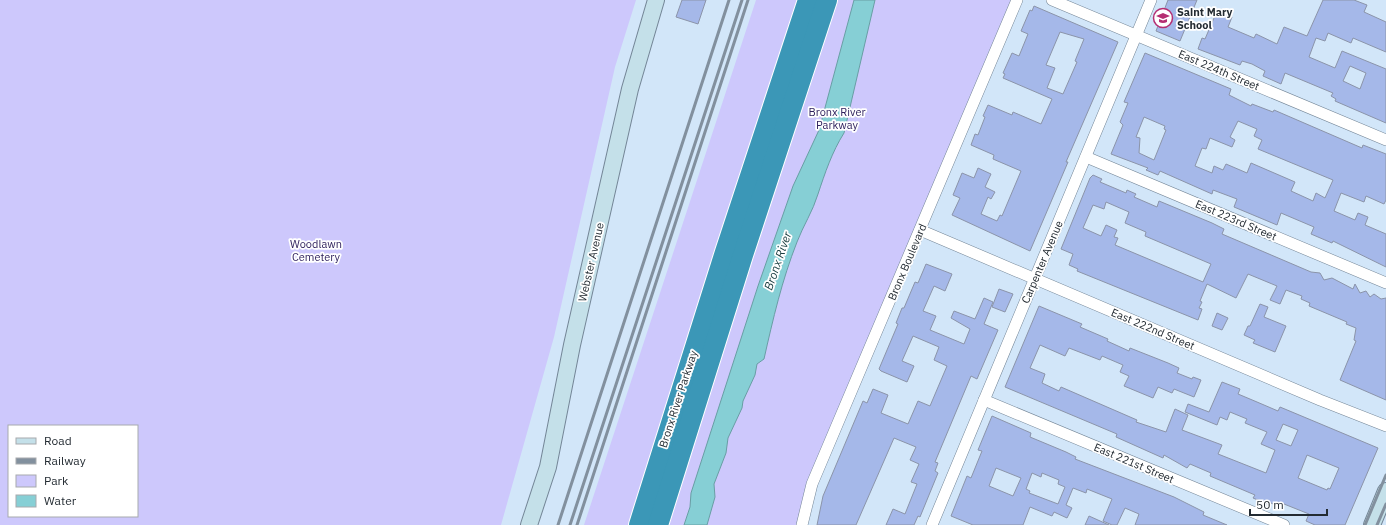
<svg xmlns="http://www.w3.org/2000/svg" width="1386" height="525" viewBox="0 0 1386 525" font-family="'IBM Plex Sans',sans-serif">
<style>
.green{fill:#cdc8fc;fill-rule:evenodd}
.water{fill:#86cfd5;stroke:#689ea4}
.building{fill:#a5b8e9;stroke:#8b94a9;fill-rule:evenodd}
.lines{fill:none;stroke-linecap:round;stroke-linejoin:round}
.minor-casing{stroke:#748697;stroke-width:12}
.secondary-casing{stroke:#748697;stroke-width:18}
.motorway-casing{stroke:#fff;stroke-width:22}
.minor{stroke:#fff;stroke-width:11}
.secondary{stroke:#c4e0e9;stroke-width:16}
.motorway{stroke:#3b97b7;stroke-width:20}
.rail{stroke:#82909e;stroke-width:3}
.labels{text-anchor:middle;stroke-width:3.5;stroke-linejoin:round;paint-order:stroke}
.poi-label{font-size:11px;font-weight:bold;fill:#232b32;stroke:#fff;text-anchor:start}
.street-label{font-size:11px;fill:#232b32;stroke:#fff}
.park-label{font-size:11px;fill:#30225e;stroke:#fff}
.water-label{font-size:12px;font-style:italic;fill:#1d4143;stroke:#fff}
</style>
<rect width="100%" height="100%" fill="#d2e6f9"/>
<g class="green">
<path d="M0,0H636L615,67L554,337L501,525H0ZM9,426H137V516H9Z"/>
<path d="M756,0H1011L805,491L797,525H584Z"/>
</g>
<path class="water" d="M854,0H875L844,133C832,152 825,173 818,194C813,211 803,226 797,242C782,280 773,319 764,359L757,364L755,375L743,401L742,408L728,438L726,453L714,484L715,497L707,525H684L690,507L691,493L758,286L793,186L819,130Z"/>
<g class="building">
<path d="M682,0H706L698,24L676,17Z"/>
<path d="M1168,0H1197L1180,41L1156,31Z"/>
<path d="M1323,0H1354L1367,5L1364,12L1386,22V52L1353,38L1351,43L1328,33L1325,41L1316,38L1309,57L1335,68L1342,51L1386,69V123L1335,101L1336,99L1331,96L1333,93L1285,73L1281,84L1263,76L1265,71L1252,64L1242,61L1240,65L1198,49L1202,38L1205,39L1217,11L1232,17L1228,27L1254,38L1256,34L1277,44L1284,27L1307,36ZM1350,66L1366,73L1360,89L1343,81Z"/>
<path d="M1034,6L1118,42L1066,162H1068L1030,251L952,215L960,198L953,195L962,173L974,178L978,168L991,174L985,187L995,192L991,199L988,197L981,214L997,221L1000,215L1002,216L1021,171L993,159L994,155L971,145L975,134L978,135L985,117L983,116L988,105L1012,115L1013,112L1041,124L1052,99L1003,78L1005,74L1003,73L1012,53L1019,56L1028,34L1021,31L1030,10L1032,11ZM1060,32L1084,39L1075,61L1077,62L1063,94L1047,88L1055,68L1046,65Z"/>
<path d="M1145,53L1231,89L1229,95L1251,106L1252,104L1273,112L1274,110L1362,148L1363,145L1386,154V200L1384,204L1366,196L1364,202L1341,193L1334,211L1355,220L1358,213L1368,217L1365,225L1386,234V267L1333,241L1332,243L1311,234L1314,227L1281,213L1277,225L1234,207L1237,199L1213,190L1212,194L1160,171L1158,175L1146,170L1148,168L1111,154L1123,125L1120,122L1128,103L1124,102ZM1144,117L1165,126L1164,129L1166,130L1154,160L1139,153L1140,138L1136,137ZM1238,121L1257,129L1254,136L1262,140L1258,149L1333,180L1325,198L1316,193L1313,201L1291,191L1295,182L1251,163L1247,173L1226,164L1223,170L1214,166L1212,173L1195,166L1202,148L1206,149L1210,138L1232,147L1235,140L1230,137Z"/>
<path d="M1093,175L1102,179L1100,182L1126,193L1127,190L1136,194L1134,197L1157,207L1159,201L1212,223L1224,229L1222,234L1311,272L1320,273L1324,280L1332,278L1353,289L1355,284L1360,293L1366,291L1370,297L1374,294L1381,299L1386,298V400L1340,380L1356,341L1354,340L1356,328L1346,324L1347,322L1309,306L1310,303L1301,299L1302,296L1286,290L1280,304L1270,300L1277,286L1248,274L1236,298L1207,284L1200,301L1202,302L1199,308L1202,309L1198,320L1077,271L1078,269L1069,265L1073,254L1061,249L1090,178ZM1106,202L1129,212L1125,223L1146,232L1145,236L1211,264L1203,282L1115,245L1118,238L1114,237L1117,230L1106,225L1101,236L1083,228L1093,205L1104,209Z"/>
<path d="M926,264L952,274L945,291L934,286L923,311L936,316L930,330L964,344L970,329L951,318L954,311L975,319L984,298L993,302L984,324L998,330L977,379L971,376L935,462L938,463L935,471L938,473L920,517L918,516L914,525H886L893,509L905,514L917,484L911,482L919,464L910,460L916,447L894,438L856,525H817L823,496L863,401L867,403L873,389L888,395L881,413L908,424L918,401L930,406L947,366L934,360L939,347L913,336L902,361L914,366L907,382L881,371L879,369L898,324L896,323L902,308H904L915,282L918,283Z"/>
<path d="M999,289L1013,294L1005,312L992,307Z"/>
<path d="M1260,304L1268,307L1264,317L1286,326L1275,352L1253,343L1255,340L1244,335L1248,326H1250Z"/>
<path d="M1039,306L1082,324L1080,327L1108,339L1107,341L1129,351L1130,348L1168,363L1179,368L1177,373L1192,379L1193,377L1201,380L1194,397L1174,389L1172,393L1158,387L1153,398L1124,386L1129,376L1120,372L1123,365L1102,356L1100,360L1069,348L1065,356L1040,345L1030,368L1045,374L1042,383L1059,391L1061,387L1137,420L1136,422L1166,432L1175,409L1188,415L1182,430L1222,445L1218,454L1266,473L1275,450L1261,444L1267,432L1245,423L1247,419L1230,412L1227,420L1220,417L1217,425L1185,412L1188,404L1209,412L1222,382L1240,389L1238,394L1257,402L1278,411L1280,407L1378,448L1345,525H1315L1306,521L1309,514L1284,504L1282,508L1271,503L1270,505L1253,498L1255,495L1210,476L1211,473L1190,464L1187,468L1164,455L1163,458L1116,437L1117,434L1005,387ZM1283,424L1298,430L1291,446L1276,440ZM1307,455L1339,468L1330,489L1328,488L1327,490L1298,478Z"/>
<path d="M1217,313L1228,318L1222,330L1212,326Z"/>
<path d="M992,416L1031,433L1030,437L1066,452L1076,457L1075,459L1174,497L1204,512L1203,515L1227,525H1135L1139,514L1125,508L1117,525H1112L1103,521L1112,499L1087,489L1086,493L1073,488L1066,505L1072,508L1067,518L1054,512L1052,516L1030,507L1023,525H973L951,516L967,476L971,478L982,451L978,450ZM996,468L1021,478L1013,496L989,486ZM1032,473L1041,477L1042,473L1059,480L1058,484L1065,487L1058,504L1029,493L1030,491L1026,489Z"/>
<path d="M1089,516L1109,525H1085Z"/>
</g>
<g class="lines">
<defs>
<g id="minor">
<path d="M1052,0L1386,140"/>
<path d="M1086,157L1386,283"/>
<path d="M920,230L1320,400L1386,426"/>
<path d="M984,400L1284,525"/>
<path d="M802,525L812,484L1017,0"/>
<path d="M932,525L1151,0"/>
</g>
<g id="secondary">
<path d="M529,525L548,467L572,345L630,89L656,0"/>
<path d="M1372,525L1386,491"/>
</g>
<g id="motorway">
<path d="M639,525L725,252L808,0"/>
<path d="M658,525L743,255L827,0"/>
</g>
</defs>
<use href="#minor" class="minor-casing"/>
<use href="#secondary" class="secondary-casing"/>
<use href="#motorway" class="motorway-casing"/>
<use href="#minor" class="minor"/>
<use href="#secondary" class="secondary"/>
<use href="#motorway" class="motorway"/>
<g class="rail">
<path d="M558,525L729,0"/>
<path d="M570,525L742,0"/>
<path d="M577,525L748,0"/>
<path d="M1365,525L1386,475"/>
<path d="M1377,525L1386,504"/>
</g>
</g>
<defs>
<symbol id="school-ring" viewBox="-11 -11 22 22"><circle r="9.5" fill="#fff" stroke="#b52e72" stroke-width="1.5"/><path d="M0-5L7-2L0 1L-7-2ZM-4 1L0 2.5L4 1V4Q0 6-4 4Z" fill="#b52e72"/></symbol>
</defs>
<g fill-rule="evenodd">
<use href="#school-ring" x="1152" y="7" width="22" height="22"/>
</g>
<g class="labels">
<g class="poi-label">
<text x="1177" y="16">Saint Mary<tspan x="1177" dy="13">School</tspan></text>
</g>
<g class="street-label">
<text transform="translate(1219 70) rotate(23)" y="4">East 224th Street</text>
<text transform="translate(1236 220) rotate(23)" y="4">East 223rd Street</text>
<text transform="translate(591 262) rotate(-77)" y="4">Webster Avenue</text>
<text transform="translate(907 262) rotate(-67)" y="4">Bronx Boulevard</text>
<text transform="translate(1042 262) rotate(-67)" y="4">Carpenter Avenue</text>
<text transform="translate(1153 329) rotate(23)" y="4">East 222nd Street</text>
<text transform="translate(678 399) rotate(-72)" y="4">Bronx River Parkway</text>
<text transform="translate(1134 463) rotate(23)" y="4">East 221st Street</text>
</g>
<g class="park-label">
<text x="837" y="116">Bronx River<tspan x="837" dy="13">Parkway</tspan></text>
<text x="316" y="248">Woodlawn<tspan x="316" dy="13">Cemetery</tspan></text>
</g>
<g class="water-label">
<text transform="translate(778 261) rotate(-71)" y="4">Bronx River</text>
</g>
</g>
<rect x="8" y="425" width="130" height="92" fill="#ffffff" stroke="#a7aaad"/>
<rect x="16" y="438" width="20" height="6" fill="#c4e0e9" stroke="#a7aaad"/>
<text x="44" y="445" font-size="12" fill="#232b32">Road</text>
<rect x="16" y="458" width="20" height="6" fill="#82909e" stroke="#a7aaad"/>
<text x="44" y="465" font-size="12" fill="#232b32">Railway</text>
<rect x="16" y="475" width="20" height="12" fill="#cdc8fc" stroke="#a7aaad"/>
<text x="44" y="485" font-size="12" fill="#232b32">Park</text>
<rect x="16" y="495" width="20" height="12" fill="#86cfd5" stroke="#a7aaad"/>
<text x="44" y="505" font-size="12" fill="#232b32">Water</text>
<path d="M1250 509v6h77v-6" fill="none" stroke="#232b32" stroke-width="2"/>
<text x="1256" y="509" font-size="12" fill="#232b32" stroke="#ffffff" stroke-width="3" paint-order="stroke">50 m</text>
</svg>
